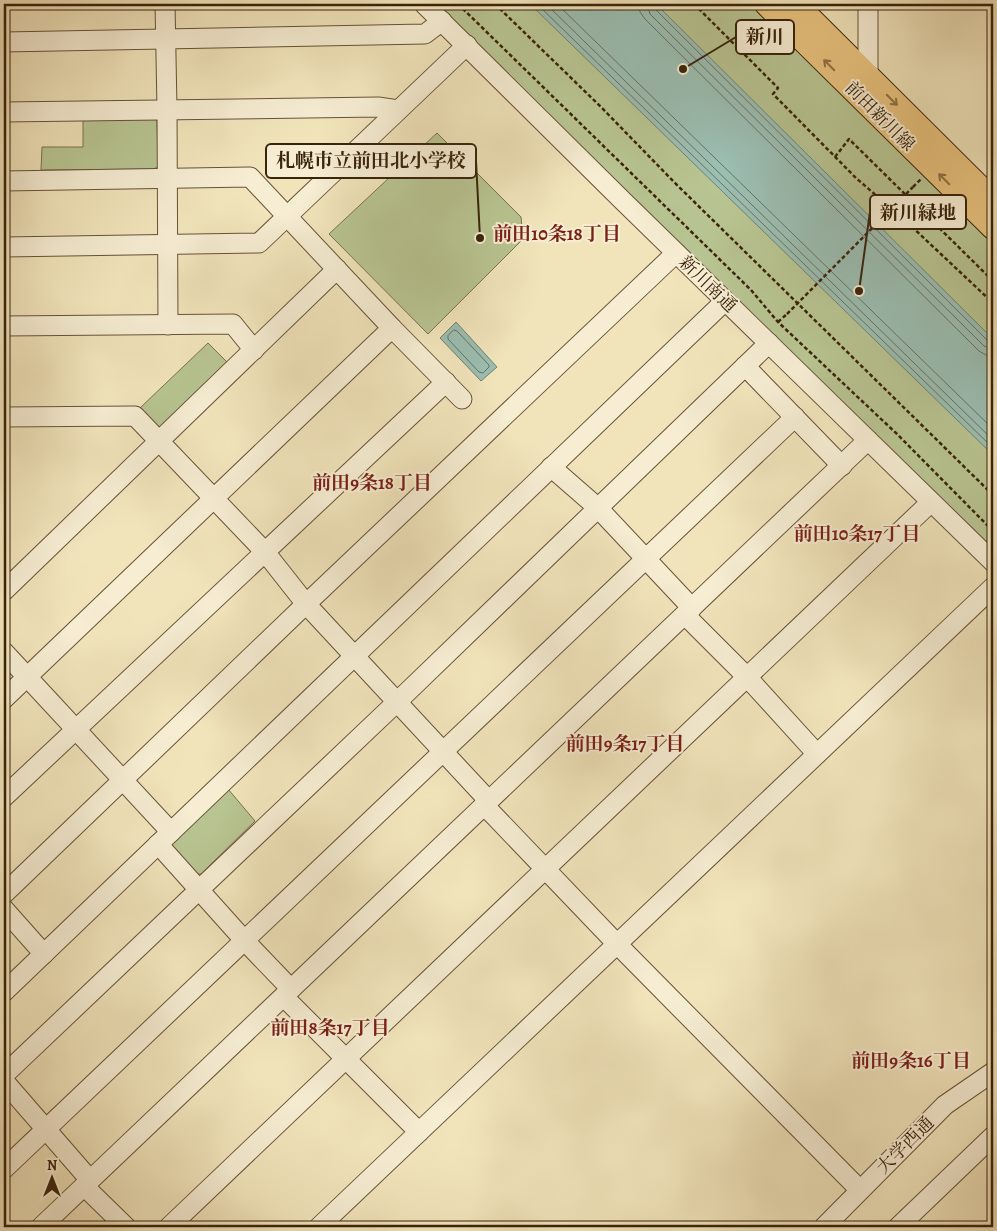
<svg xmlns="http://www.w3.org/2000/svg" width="997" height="1231" viewBox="0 0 997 1231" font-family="Alegreya,'Noto Serif JP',serif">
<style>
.green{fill:#b8c592;stroke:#78744e}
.water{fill:#9bbeb2;stroke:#74806f}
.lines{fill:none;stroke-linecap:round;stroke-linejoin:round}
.shore{stroke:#6a705e;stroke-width:1}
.minor-casing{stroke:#675337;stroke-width:21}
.major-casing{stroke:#39230b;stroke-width:26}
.path{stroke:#39230b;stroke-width:2.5;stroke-dasharray:4 2.5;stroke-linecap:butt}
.minor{stroke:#f6edd3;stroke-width:19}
.major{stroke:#e8c27e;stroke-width:24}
.path-bridge{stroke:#39230b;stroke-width:2.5;stroke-dasharray:4 2.5;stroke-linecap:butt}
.oneway{stroke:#907244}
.labels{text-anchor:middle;stroke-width:4;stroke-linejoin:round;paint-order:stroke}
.street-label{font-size:18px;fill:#39230b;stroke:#f6edd3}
.neighbourhood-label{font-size:19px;font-weight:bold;fill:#7a1f14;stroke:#f6edd3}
.leader{fill:none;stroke:#39230b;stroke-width:2}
.callout-dot{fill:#39230b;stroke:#f6edd3;stroke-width:2}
.callout{fill:#f6edd3;stroke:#39230b;stroke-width:2}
.callout-label{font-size:19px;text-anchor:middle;font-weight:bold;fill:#39230b}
</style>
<rect width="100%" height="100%" fill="#f1e4bb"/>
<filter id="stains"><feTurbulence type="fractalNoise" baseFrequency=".004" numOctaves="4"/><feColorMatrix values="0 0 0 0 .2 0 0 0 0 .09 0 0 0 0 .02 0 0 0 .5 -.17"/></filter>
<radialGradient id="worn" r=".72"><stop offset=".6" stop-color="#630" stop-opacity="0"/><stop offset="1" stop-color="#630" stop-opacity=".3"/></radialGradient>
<g class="green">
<path d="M437,4H753L993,242V552L611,179Z"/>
<path d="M83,117L154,118L157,121L158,166L154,169L41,170L42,147H83Z"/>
<path d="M437,133L521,217L523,239L428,334L329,234Z"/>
<path d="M208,343L229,364L162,427H157L140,408Z"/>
<path d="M228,789L255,821L201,874H195L170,849V843Z"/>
</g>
<g class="water">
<path d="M530,4H656L993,339V455Z"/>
<path d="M456,322L497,367L481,381L440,338Z"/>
</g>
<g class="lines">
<g class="shore">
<path d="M537,4L993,448"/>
<path d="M546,4L993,440"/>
<path d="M557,4L993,429"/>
<path d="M639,4L640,12L645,19L979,351L986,355L993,356"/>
<path d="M647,4L650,14L984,346L993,349"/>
<path d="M653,4L655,9L988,341L993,342"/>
<path d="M454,330L457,331L489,365V367L483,373L479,372L448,339V336Z"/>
</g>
<defs>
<g id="minor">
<path d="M165,4L167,109L168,325"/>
<path d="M424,4L623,201L993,562"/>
<path d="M4,42L425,34L442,21"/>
<path d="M868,76V4"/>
<path d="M4,112L378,107L398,110"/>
<path d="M4,181L250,177L392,328L462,399"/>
<path d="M4,247L259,243L467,45"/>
<path d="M4,326L233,324L254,350"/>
<path d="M745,366L842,466"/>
<path d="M4,417L135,416L265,552L306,604L489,801"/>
<path d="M551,467L598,508L692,608"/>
<path d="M4,591L337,269"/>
<path d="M685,615L747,677L817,754"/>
<path d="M4,652L171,832"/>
<path d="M4,699L392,328"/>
<path d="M4,797L446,382"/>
<path d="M484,805L617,944L860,1190"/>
<path d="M158,844L244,940L291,989"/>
<path d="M4,894L306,604L676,253"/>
<path d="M4,909L44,954"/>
<path d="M4,992L725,301"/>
<path d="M284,997L419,1132"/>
<path d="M4,1075L399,700L769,343"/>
<path d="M4,1081L90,1180"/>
<path d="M4,1169L795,417"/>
<path d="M84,1186L126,1227"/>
<path d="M41,1227L868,440"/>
<path d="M169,1227L931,502"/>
<path d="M319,1227L993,587"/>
<path d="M824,1227L945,1105L993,1072"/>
<path d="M898,1227L993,1136"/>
</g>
<g id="major">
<path d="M767,4L993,227"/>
<path d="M795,4L993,201"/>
</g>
</defs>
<use href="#minor" class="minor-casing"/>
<use href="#major" class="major-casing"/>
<g class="path">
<path d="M458,4L751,290L778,322L897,434L993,531"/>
<path d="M495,4L600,106L676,184L993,495"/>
<path d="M694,4L778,88L773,94L856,178L910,225L993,303"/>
<path d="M835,157L849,139L993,281"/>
<path d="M913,187L921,179"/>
<path d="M778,322L787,314"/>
</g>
<use href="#minor" class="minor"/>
<use href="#major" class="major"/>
<path class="path-bridge" d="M787,314L913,187"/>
</g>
<defs><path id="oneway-shaft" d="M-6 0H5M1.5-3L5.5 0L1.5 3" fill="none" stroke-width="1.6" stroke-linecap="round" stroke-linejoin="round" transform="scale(1.25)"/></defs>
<g class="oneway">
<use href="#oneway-shaft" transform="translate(829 65) rotate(-135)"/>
<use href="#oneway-shaft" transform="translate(892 100) rotate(45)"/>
<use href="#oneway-shaft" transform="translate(944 179) rotate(-135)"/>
</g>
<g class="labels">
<g class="street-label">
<text transform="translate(880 116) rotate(45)" y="6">前田新川線</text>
<text transform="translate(708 284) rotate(44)" y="6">新川南通</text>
<text transform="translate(905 1145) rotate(-45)" y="6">大学西通</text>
</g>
<g class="neighbourhood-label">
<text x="557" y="240">前田10条18丁目</text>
<text x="372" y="489">前田9条18丁目</text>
<text x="857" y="540">前田10条17丁目</text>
<text x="625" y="750">前田9条17丁目</text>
<text x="330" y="1034">前田8条17丁目</text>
<text x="911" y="1067">前田9条16丁目</text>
</g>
</g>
<path class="leader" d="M683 69L736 37M480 238L476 161M859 291L870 212"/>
<g class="callout-dot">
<circle cx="683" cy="69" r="5"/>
<circle cx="480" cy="238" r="5"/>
<circle cx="859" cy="291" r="5"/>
</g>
<g class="callout">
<rect x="736" y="20" width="58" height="34" rx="5"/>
<rect x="266" y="144" width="210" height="34" rx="5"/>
<rect x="870" y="195" width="96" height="34" rx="5"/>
</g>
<g class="callout-label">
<text x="765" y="43">新川</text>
<text x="371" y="167">札幌市立前田北小学校</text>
<text x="918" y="219">新川緑地</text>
</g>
<rect width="997" height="1231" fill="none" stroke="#f1e4bb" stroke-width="20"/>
<rect x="5" y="5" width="987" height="1221" fill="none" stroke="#39230b" stroke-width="2.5"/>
<rect x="10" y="10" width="977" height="1211" fill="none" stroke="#39230b"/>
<g transform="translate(52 1178)" stroke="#f6edd3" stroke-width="4" paint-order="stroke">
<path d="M0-4L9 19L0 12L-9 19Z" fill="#39230b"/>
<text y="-8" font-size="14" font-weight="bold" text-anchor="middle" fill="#39230b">N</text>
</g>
<rect width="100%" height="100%" filter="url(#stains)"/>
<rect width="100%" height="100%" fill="url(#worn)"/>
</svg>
